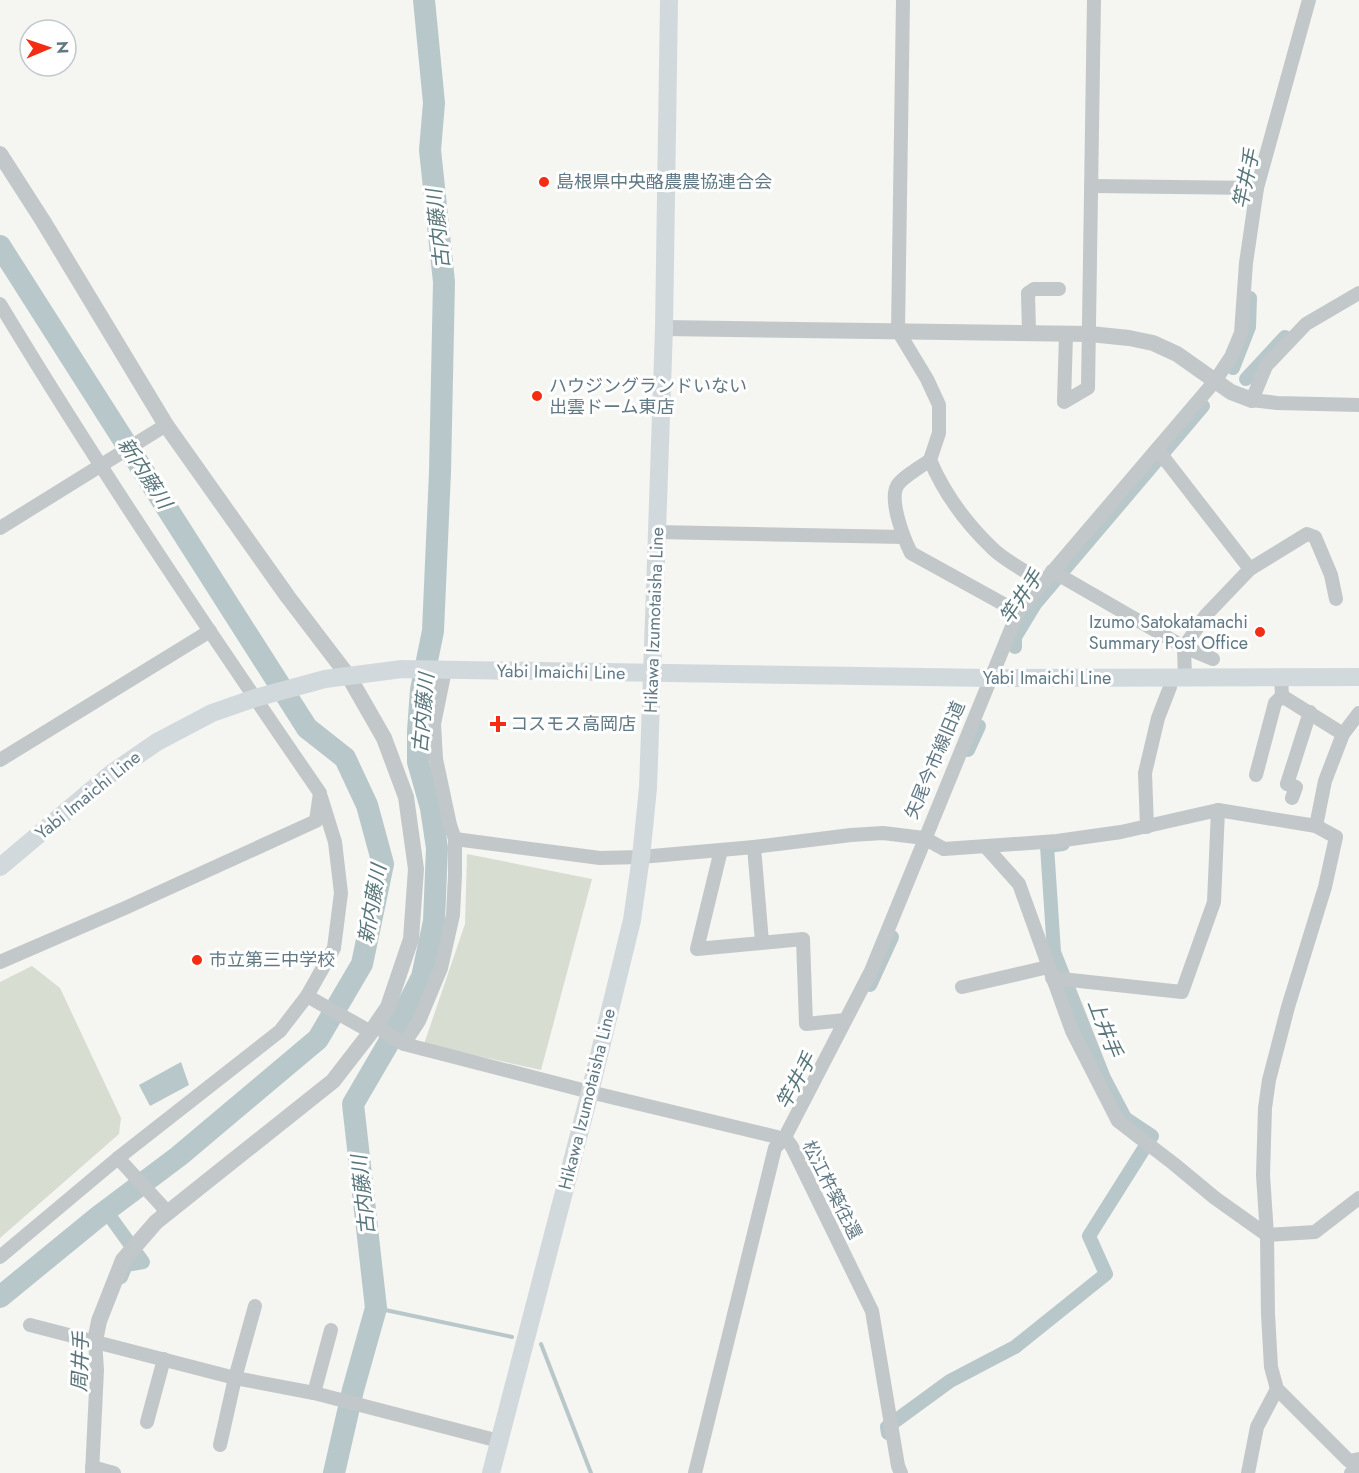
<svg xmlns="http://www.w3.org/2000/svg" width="1359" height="1473" viewBox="0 0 1359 1473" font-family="Jost,'Noto Sans JP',sans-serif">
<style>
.green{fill:#d7ddd1}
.water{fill:#b8c8ca}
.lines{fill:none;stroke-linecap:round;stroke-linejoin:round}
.stream{stroke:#b8c8ca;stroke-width:4}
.canal{stroke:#b8c8ca;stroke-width:14}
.river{stroke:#b8c8ca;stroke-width:22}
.minor{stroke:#c2c7ca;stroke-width:14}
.tertiary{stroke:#c2c7ca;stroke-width:16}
.secondary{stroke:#d2d9dd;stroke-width:18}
.poi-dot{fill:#f32c13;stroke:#fff;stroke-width:2}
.labels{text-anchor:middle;stroke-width:6;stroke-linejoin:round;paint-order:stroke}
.poi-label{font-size:18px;fill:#617985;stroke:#fff;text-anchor:start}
.street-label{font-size:18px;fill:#617985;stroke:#fff}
.water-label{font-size:20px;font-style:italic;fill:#58767b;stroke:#fff}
</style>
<rect width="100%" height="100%" fill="#f5f5f1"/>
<g class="green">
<path d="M467,854L592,879L541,1070L424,1044L465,924Z"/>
<path d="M32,966L60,988L121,1118L119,1134L0,1238V982Z"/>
</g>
<path class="water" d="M181,1062L189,1085L150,1106L139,1085Z"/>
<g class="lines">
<g class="stream">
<path d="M376,1308L512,1337"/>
<path d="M541,1344L591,1473"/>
</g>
<g class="canal">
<path d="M1233,368L1249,327L1250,298"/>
<path d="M1246,379L1285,337"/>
<path d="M1015,647V637L1035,604L1203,406"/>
<path d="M968,750L979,726"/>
<path d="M870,985L892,937"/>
<path d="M106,1211L143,1262L126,1265L121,1277"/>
<path d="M888,1433L887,1427L950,1381L1015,1347L1106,1274L1089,1236L1152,1136L1125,1118L1104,1078L1054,952L1047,846L1063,844"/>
</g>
<g class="river">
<path d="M0,246L307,728L345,758L367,805L383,864L362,964L318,1039L179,1156L99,1216L0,1297"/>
<path d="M334,1473L353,1390L376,1308L353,1104L388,1044L422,977L434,921L437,848L431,808L418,762V731L421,690L433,631L440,472L444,282L430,150L434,103L424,0"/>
</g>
<g class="minor">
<path d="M903,0L898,331L927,379L939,405V433L930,460C944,493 966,523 992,548C1005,561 1026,571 1042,582"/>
<path d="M1093,186L1257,188"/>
<path d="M1359,293L1306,324L1266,366L1252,400L1277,403L1359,405"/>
<path d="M0,304C100,470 210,633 320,793L316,821L125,908L0,962"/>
<path d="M1029,333L1028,293L1034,289H1059"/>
<path d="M1066,334L1064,402L1088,388L1094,0"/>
<path d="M1157,449L1250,569"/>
<path d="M930,460C922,466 901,478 897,486C889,501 904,539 911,553L1018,612"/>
<path d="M0,528L166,425"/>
<path d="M657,532L903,537"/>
<path d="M1052,571L1184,647L1213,659"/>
<path d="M1281,677L1282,696L1343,734"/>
<path d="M1185,678L1184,647L1206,615L1250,569L1307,534L1315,537L1331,575L1336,599"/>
<path d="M0,760L210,631"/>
<path d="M1256,775L1275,703L1282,696"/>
<path d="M1292,798L1296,787L1287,784L1310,712"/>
<path d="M1316,826L1325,781L1343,734L1359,713"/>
<path d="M1147,827L1145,773L1158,718L1170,687V678"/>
<path d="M455,839L600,858L641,857L754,847L851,835L883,833L924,838L944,849L1057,841L1121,832L1218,810L1316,826L1336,837L1325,887L1288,1007L1269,1080L1265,1108L1263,1175L1267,1235L1268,1314L1271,1367L1277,1389L1349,1461L1359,1459"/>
<path d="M754,847L762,942"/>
<path d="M986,847L1019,884L1072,1031L1118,1121L1174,1164L1215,1198L1267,1235L1315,1232L1359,1198"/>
<path d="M721,850L697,949L803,939L806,1024L845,1020"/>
<path d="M1052,978L1182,992L1214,902L1218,810"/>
<path d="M962,987L1048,967"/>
<path d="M307,996L371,1032"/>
<path d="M375,1026L404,1044L590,1092L777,1137L781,1141"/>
<path d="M404,1044L419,1021L441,968L453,915L455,875V839L450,825L436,759L434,724L445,670"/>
<path d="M785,1137L792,1147L872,1311L898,1466L901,1473"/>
<path d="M118,1158L162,1206L165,1214"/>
<path d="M0,1257L118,1158L280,1031L307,996L334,948L341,893L335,842L321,797"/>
<path d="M30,1325L235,1378L314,1393L499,1441"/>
<path d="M314,1393L331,1330"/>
<path d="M147,1422L164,1359"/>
<path d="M220,1445L235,1378L255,1306"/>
<path d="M92,1467L114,1473"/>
<path d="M92,1473L97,1370L95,1341"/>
<path d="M695,1473L775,1148L785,1137L871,971L1018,612L1215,381L1231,357L1241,333L1246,263L1257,188L1309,0"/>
<path d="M1248,1473L1257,1427L1277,1389"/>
<path d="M1351,1473L1359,1471"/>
</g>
<g class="tertiary">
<path d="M0,154L43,221L166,425L288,597L349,677L384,738L406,797L416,869L411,939L388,1007L371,1032L333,1081L156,1222L123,1260L99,1321L95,1341"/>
<path d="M664,328L1090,334L1129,338L1153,343L1177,354L1231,392L1252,400"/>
</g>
<g class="secondary">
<path d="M0,867L112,773L157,742L212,713L255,698L325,679L402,669L991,678L1359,677"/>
<path d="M491,1473L590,1092L632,920L641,857L648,788L657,532L664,328L669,0"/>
</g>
</g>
<g class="poi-dot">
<circle cx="544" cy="182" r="6"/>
<circle cx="537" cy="396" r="6"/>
<circle cx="1260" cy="632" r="6"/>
<path d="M495 715h6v6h6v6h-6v6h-6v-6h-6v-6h6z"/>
<circle cx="197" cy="960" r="6"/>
</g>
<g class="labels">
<g class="poi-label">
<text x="556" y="188">島根県中央酪農農協連合会</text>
<text x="549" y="392">ハウジングランドいない<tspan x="549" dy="21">出雲ドーム東店</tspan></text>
<text x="1248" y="628" text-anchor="end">Izumo Satokatamachi<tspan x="1248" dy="21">Summary Post Office</tspan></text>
<text x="510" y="730">コスモス高岡店</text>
<text x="209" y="966">市立第三中学校</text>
</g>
<g class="street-label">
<text transform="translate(654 620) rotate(-88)" y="6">Hikawa Izumotaisha Line</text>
<text transform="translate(561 672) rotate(1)" y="6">Yabi Imaichi Line</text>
<text x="1047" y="684">Yabi Imaichi Line</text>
<text transform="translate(935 760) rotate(-67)" y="6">矢尾今市線旧道</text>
<text transform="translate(88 795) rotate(-39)" y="6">Yabi Imaichi Line</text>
<text transform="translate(587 1099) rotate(-76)" y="6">Hikawa Izumotaisha Line</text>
<text transform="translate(832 1190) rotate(63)" y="6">松江杵築往還</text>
</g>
<g class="water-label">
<text transform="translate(1246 179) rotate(-78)" y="7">竿井手</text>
<text transform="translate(438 229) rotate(-96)" y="7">古内藤川</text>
<text transform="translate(145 473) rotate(57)" y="7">新内藤川</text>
<text transform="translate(1021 597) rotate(-56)" y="7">竿井手</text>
<text transform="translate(423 713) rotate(-85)" y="7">古内藤川</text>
<text transform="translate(372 904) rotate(-80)" y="7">新内藤川</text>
<text transform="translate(1105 1028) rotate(69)" y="7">上井手</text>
<text transform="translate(796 1081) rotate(-61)" y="7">竿井手</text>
<text transform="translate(363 1195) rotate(-96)" y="7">古内藤川</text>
<text transform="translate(80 1362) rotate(-88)" y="7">周井手</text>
</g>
</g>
<g transform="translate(48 48) rotate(88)"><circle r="28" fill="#ffffff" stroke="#c0c9ce" stroke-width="1.5"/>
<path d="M0-4.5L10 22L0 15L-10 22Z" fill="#f32c13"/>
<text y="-9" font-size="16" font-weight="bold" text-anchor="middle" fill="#617985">N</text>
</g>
</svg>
